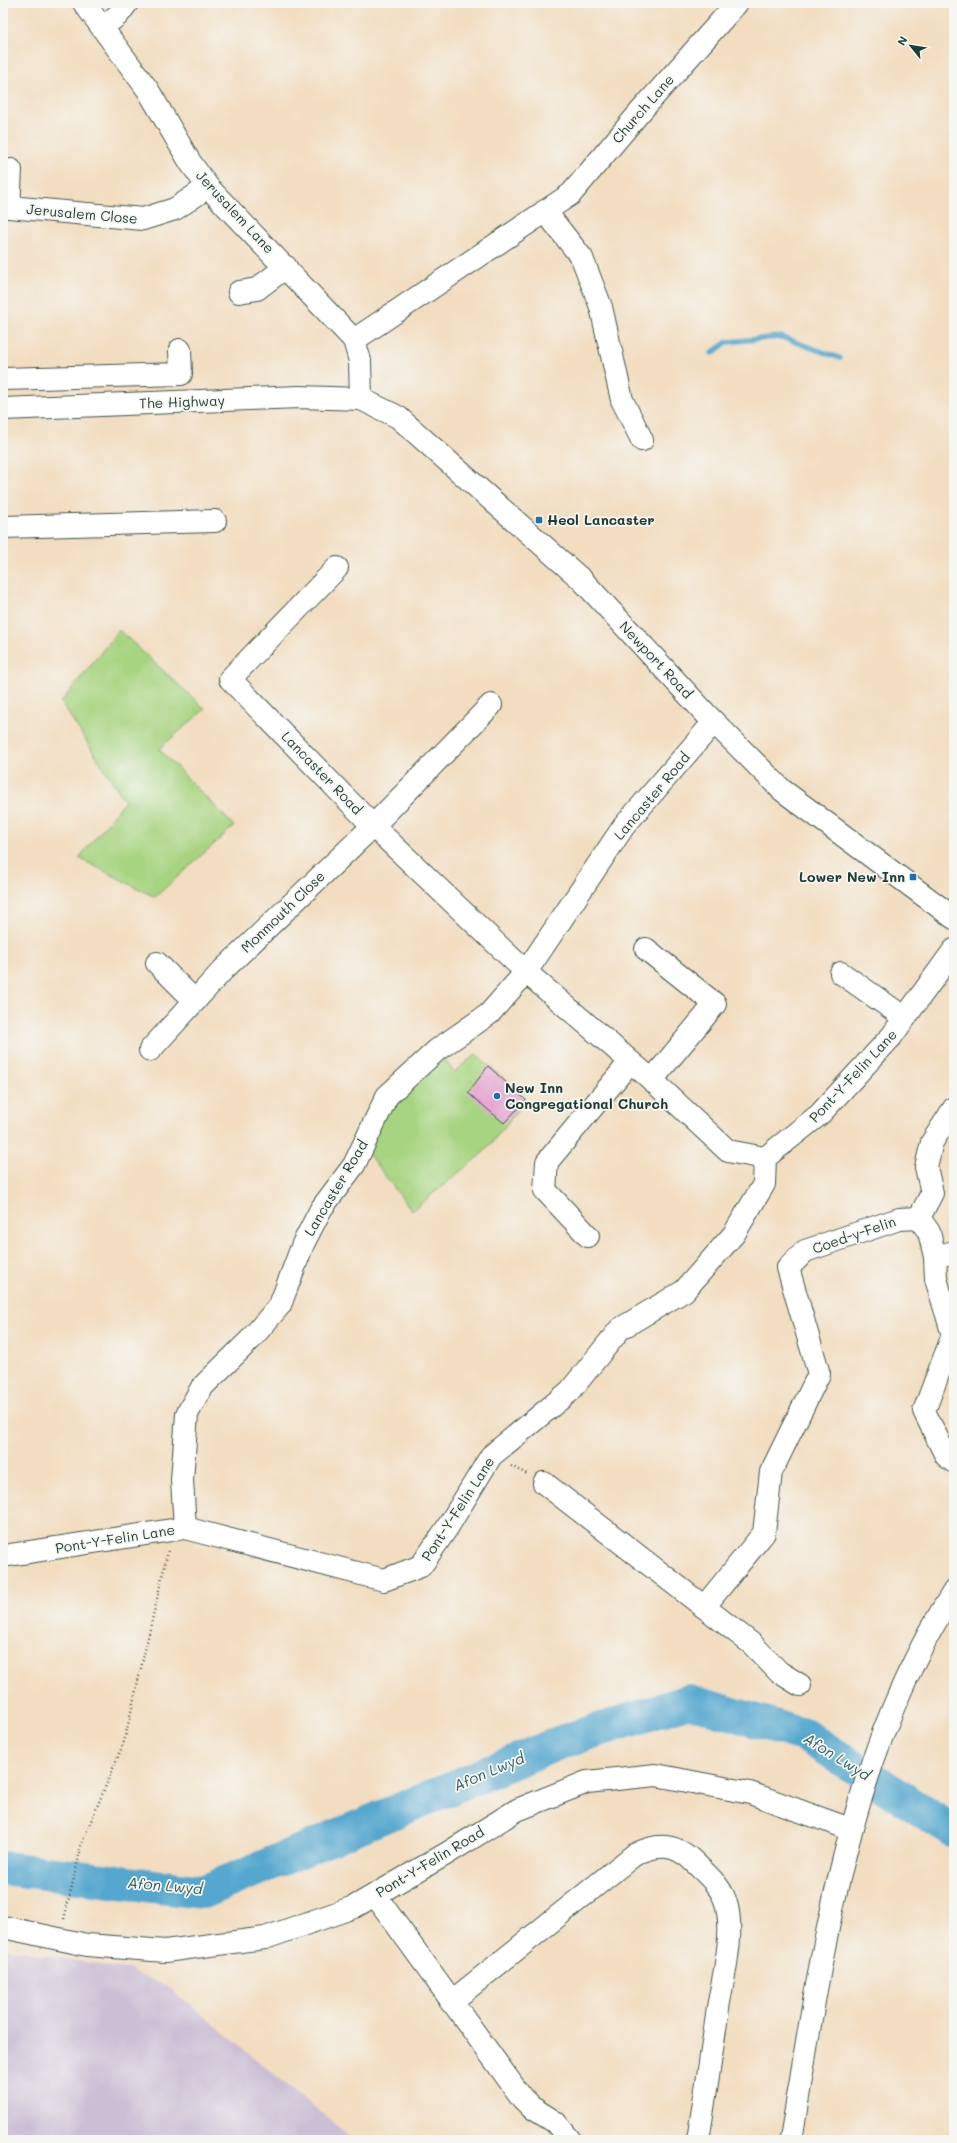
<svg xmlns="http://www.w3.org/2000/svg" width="957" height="2143" viewBox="0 0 957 2143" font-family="Mali,sans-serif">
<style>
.industrial{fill:#cbbfd5}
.green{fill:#a7d480;stroke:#63885a}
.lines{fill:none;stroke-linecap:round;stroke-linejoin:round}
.stream{stroke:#54a7cf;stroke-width:5.5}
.river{stroke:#54a7cf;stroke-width:34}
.building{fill:#e6a9d3}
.minor-casing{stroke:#3f5549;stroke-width:24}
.path{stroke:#3f5549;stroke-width:2.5;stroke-dasharray:1 3;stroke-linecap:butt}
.minor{stroke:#fff;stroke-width:22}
.poi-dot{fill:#1f6fb2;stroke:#f6f6f2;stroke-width:1.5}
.labels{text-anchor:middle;stroke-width:3.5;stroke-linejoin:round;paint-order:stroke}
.street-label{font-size:14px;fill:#1f3d34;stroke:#f6f6f2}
.poi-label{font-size:14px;font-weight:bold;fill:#1f3d34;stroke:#f6f6f2;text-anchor:start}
.water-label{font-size:15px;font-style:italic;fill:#2f5d62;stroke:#f6f6f2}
</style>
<rect width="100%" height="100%" fill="#f6f6f2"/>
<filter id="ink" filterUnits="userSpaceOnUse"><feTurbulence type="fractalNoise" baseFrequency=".025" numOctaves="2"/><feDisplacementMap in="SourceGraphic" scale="8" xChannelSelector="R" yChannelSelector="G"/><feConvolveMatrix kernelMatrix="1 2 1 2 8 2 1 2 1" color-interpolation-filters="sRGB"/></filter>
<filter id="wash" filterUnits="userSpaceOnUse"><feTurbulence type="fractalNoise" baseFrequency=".012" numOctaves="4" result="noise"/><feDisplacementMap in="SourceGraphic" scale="16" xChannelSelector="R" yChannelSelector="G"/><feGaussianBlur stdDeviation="0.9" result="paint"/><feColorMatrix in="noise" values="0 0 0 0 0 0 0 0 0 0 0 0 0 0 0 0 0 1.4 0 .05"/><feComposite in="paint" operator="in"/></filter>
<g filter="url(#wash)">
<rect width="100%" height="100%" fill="#f2ddc0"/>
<path class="industrial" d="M3,1948L131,1970L171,1989L354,2140H3Z"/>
<g class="green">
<path d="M119,630L205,709L159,749L234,826L155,897L79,858L125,801L61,702Z"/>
<path d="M437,1050L454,1072L476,1054L526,1100L484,1152L412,1211L363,1147L387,1096Z"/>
</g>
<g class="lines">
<path class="stream" d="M712,353L727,342L781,337L840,358"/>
<path class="river" d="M3,1868L203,1892L561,1742L689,1701L804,1735L954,1831"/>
</g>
<g id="blocks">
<path class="building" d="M488,1066L526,1100L504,1123L468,1093Z"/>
</g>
</g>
<g filter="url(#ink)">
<use href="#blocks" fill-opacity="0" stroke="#3f5549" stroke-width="1"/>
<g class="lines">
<defs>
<g id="minor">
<path d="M84,3L148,90L190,162L208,187L354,340L360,361L361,399"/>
<path d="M103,27L118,15L127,3"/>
<path d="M11,170L9,207L143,219L175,209L208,187"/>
<path d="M545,211L582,258L601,307L622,400L642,440"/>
<path d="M239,292L257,289L286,267"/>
<path d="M354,340L571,194L640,112L737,3"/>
<path d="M3,379L181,374L180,350"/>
<path d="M3,409L299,397L361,399L398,417L582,580L706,714L782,790L954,918"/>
<path d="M3,527L215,521"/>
<path d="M337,568L230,679L373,826L526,972L652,1080L728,1151L765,1158"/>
<path d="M646,949L715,1004L652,1080"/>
<path d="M157,963L195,1001"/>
<path d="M841,973L905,1018"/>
<path d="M150,1050L223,970L373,826L491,705"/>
<path d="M919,1218L929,1232L935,1257L936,1279L953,1335L924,1411L946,1456L954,1462"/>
<path d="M919,1218L932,1193L926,1167L932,1142L954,1108"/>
<path d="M588,1236L545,1190L547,1162L630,1062"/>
<path d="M935,1257L954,1252"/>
<path d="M544,1483L752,1644L779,1672L800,1685"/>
<path d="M185,1528L182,1480L187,1414L202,1387L250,1340L280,1305L303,1244L321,1209L354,1165L387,1096L437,1050L489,1014L526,972L624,826L714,722"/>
<path d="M3,1556L185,1528L384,1580L421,1566L447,1528L491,1456L570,1391L620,1329L684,1291L734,1234L764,1184L765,1158L820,1114L891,1037L954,950"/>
<path d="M704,1607L764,1533L771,1472L819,1374L788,1268L805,1251L899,1219L919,1218"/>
<path d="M375,1895L522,2098L531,2107L555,2122L570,2140"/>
<path d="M3,1927L87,1945L165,1951L265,1938L354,1907L446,1854L517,1810L587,1782L656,1775L750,1793L850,1829"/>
<path d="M451,2002L634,1855C657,1843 675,1843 694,1862C705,1873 720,1885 725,1900C736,1930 723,1977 718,2008C712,2052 705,2096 698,2140"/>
<path d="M791,2140C822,1951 848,1756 954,1591"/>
</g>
</defs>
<use href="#minor" class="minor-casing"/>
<g class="path">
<path d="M511,1466L527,1474"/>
<path d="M79,1850L124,1742L168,1551"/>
<path d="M64,1919L80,1852"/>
</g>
<use href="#minor" class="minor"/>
</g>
</g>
<g class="poi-dot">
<rect x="535" y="516" width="8" height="8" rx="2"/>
<rect x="909" y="873" width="8" height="8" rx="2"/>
<circle cx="497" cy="1096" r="4"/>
</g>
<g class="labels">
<g class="street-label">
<text transform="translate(643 109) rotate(-49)" y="5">Church Lane</text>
<text transform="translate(235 212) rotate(47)" y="5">Jerusalem Lane</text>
<text transform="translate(82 214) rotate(5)" y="5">Jerusalem Close</text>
<text transform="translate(182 402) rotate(-2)" y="5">The Highway</text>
<text transform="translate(656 660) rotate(47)" y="5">Newport Road</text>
<text transform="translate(322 773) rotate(46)" y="5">Lancaster Road</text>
<text transform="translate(652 796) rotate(-50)" y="5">Lancaster Road</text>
<text transform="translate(283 912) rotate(-44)" y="5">Monmouth Close</text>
<text transform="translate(853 1076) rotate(-47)" y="5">Pont-Y-Felin Lane</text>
<text transform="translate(336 1188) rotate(-59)" y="5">Lancaster Road</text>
<text transform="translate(854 1235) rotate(-19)" y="5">Coed-y-Felin</text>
<text transform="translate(458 1509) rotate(-57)" y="5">Pont-Y-Felin Lane</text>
<text transform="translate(115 1539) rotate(-9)" y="5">Pont-Y-Felin Lane</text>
<text transform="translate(430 1862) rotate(-31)" y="5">Pont-Y-Felin Road</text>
</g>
<g class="poi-label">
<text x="547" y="525">Heol Lancaster</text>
<text x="905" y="882" text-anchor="end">Lower New Inn</text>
<text x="505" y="1093">New Inn<tspan x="505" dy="16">Congregational Church</tspan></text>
</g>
<g class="water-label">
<text transform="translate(837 1757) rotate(32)" y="5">Afon Lwyd</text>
<text transform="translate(489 1772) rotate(-23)" y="5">Afon Lwyd</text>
<text transform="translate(165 1886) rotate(5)" y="5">Afon Lwyd</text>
</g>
</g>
<rect width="957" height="2143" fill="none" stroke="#f6f6f2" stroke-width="16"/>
<g transform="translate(911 46) rotate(300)" stroke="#f6f6f2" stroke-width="3" paint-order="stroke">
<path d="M0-3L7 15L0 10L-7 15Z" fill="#1f3d34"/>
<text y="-6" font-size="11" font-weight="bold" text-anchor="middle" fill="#1f3d34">N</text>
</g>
</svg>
